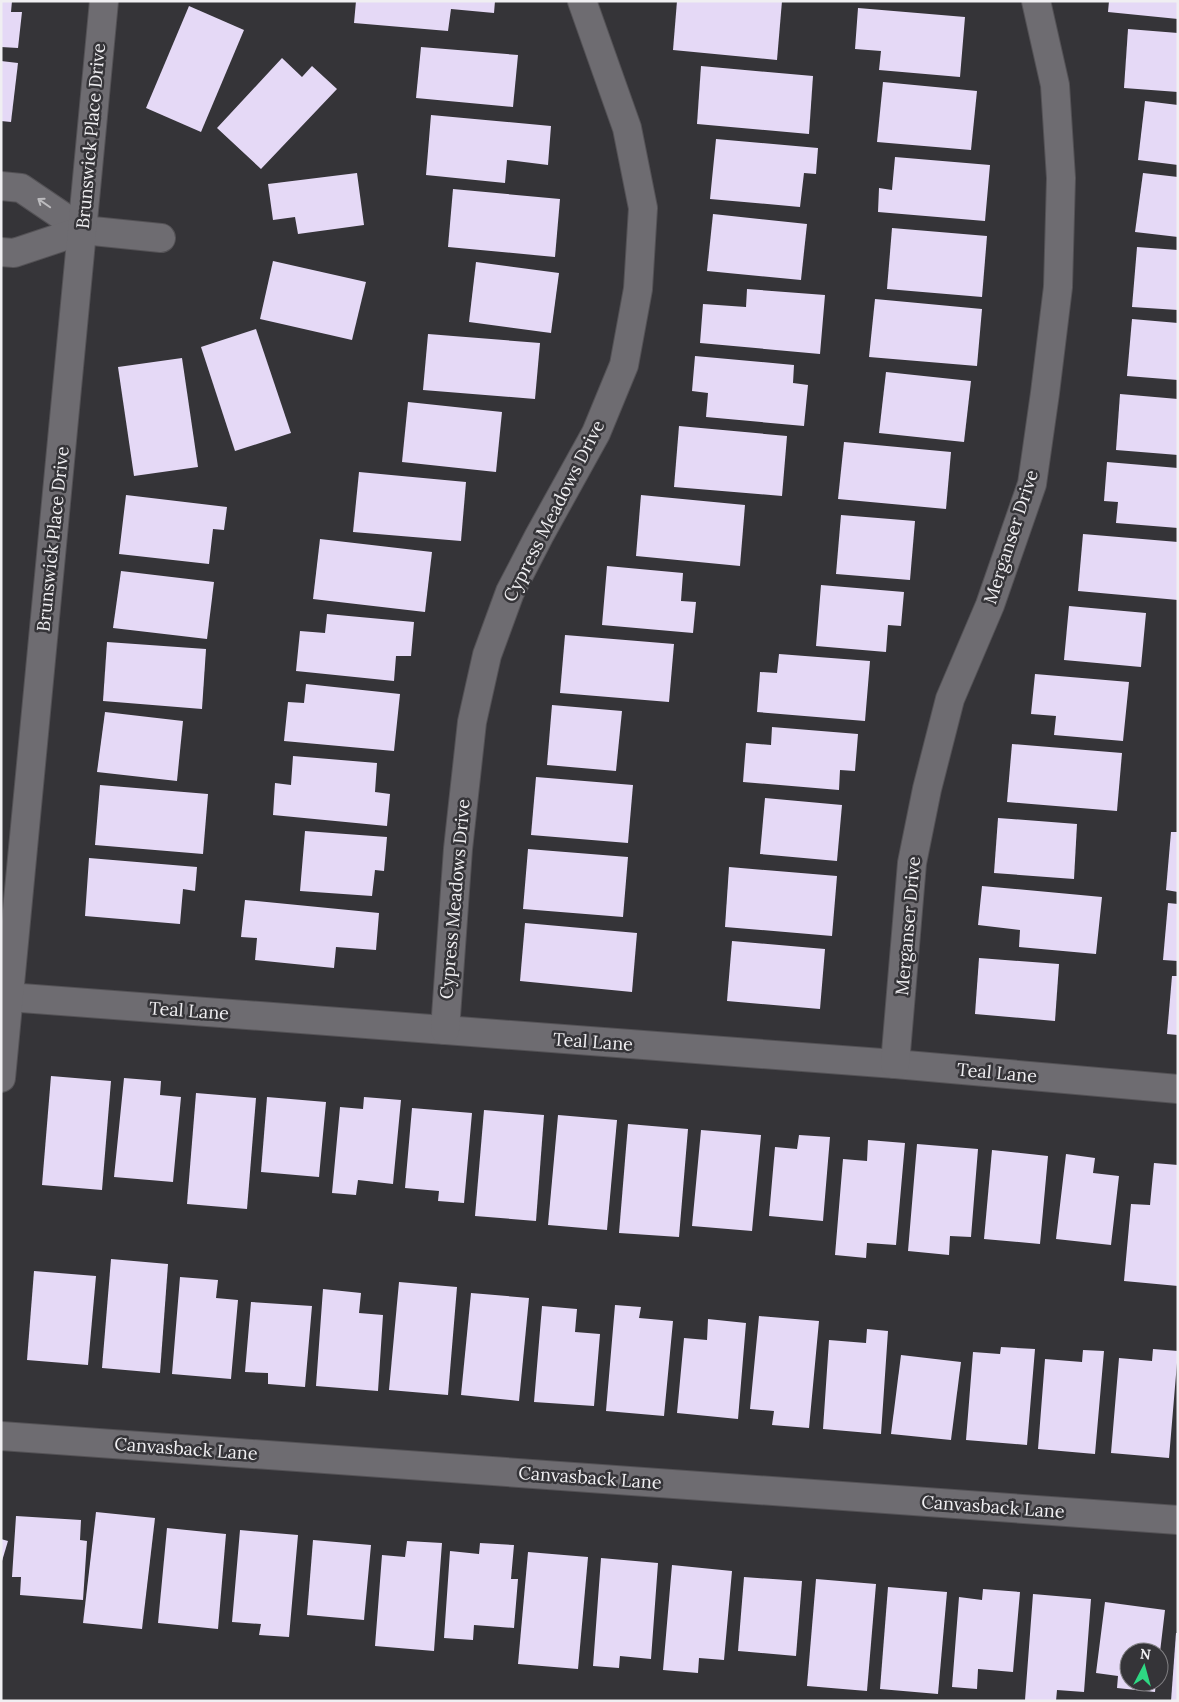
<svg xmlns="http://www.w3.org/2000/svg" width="1179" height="1702" viewBox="0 0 1179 1702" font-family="Lora,serif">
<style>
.building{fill:#e5d9f6}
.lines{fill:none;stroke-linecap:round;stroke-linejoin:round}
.minor-casing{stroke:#545256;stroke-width:30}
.minor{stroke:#6e6c71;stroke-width:28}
.oneway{stroke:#bcbbbe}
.labels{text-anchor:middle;stroke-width:5;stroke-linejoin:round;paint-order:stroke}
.street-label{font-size:18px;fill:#f0eff2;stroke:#353438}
</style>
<rect width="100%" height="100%" fill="#353438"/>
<g class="building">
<path d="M1,1H12L11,12H22L18,48L1,47Z"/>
<path d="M356,1H495L494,13L451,9L448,31L354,23Z"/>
<path d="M677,1H782L777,60L673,50Z"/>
<path d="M1109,1H1178V19L1108,12Z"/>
<path d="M189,6L244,30L201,132L146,108Z"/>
<path d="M858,8L965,17L960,77L879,70L881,51L855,49Z"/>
<path d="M1128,29L1178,33V92L1124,88Z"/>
<path d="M421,47L518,55L513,107L416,98Z"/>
<path d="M282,58L302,77L312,66L337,89L261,169L217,128Z"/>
<path d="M1,61L18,63L11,122L1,121Z"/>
<path d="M701,66L813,76L809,134L697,124Z"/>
<path d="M883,82L977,91L971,150L877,142Z"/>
<path d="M1145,101L1178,105V165L1138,160Z"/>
<path d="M431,115L551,126L548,165L507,160L505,183L426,175Z"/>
<path d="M716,139L818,148L816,174L804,173L800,207L710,199Z"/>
<path d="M895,157L990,165L985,221L878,212L879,188L892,190Z"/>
<path d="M357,173L364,225L298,234L295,217L273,220L268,184Z"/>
<path d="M1143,173L1178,177V237L1135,232Z"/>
<path d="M453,189L560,199L555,257L448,247Z"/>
<path d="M713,214L807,224L801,280L707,271Z"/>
<path d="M892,228L987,236L982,297L887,289Z"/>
<path d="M1137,247L1178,250V310L1132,307Z"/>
<path d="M273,261L366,282L352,340L260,319Z"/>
<path d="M476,262L559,273L551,333L469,322Z"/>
<path d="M747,289L825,295L820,354L700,343L703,304L746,307Z"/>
<path d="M875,299L982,309L977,366L869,357Z"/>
<path d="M1132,319L1178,323V380L1127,376Z"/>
<path d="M256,329L291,433L235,451L201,347Z"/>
<path d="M428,334L540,343L535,399L423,390Z"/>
<path d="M695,356L794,365L793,383L808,385L804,426L706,417L708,393L692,391Z"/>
<path d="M182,358L198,467L134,476L118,367Z"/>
<path d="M886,372L971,381L964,442L879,433Z"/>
<path d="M1120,394L1178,399V455L1116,450Z"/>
<path d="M408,402L502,412L496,472L402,462Z"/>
<path d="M679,426L787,436L782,496L674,487Z"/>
<path d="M844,442L951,452L946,509L838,499Z"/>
<path d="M1107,462L1178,468V528L1116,523L1118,502L1104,501Z"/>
<path d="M359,472L466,482L461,541L353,532Z"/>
<path d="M126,495L227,507L224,530L213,529L209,564L119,554Z"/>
<path d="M641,495L745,505L740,566L636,556Z"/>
<path d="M841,515L915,521L910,580L836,574Z"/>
<path d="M1083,534L1178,542V600L1078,591Z"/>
<path d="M320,539L432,552L425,612L313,599Z"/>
<path d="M607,566L683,573L681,601L696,602L693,633L602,625Z"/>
<path d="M121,571L214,582L207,639L113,628Z"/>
<path d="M821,585L904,592L901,626L888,625L886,652L816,646Z"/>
<path d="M1069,606L1146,613L1141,667L1064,660Z"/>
<path d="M327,614L414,622L411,656H396L394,681L296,671L300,631L325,633Z"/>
<path d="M565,635L674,644L669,702L560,693Z"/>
<path d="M107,642L206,649L202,709L103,701Z"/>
<path d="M779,654L870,661L865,721L757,712L760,672L777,673Z"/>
<path d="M1035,674L1129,682L1123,741L1054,735L1056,716L1031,714Z"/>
<path d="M306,684L400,694L394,751L284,741L288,702L304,703Z"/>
<path d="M552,705L622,711L616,771L547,765Z"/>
<path d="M105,712L183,721L177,781L97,772Z"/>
<path d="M772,727L858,734L855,771L840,770L839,790L743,782L746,743L771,745Z"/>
<path d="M1012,744L1122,753L1117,811L1007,802Z"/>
<path d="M293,756L377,763L375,792L390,794L387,826L273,815L275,783L291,785Z"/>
<path d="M536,777L633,785L628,843L531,835Z"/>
<path d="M100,785L208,794L203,854L95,845Z"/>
<path d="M765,798L842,805L837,861L760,854Z"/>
<path d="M998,818L1077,824L1074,879L994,873Z"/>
<path d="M305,831L387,837L384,871L375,870L372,896L300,891Z"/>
<path d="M1171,832H1178V892L1166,890Z"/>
<path d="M528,849L628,857L623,917L523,909Z"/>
<path d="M89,858L197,867L195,891L183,889L180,924L85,916Z"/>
<path d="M729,867L837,876L832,936L725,927Z"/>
<path d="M982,886L1102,897L1096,954L1019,947L1020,930L978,925Z"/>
<path d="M245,900L379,913L376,950L336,947L334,968L255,960L257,938L241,937Z"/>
<path d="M1168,903L1178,904V961L1163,960Z"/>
<path d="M525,923L637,933L632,992L520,981Z"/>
<path d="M732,941L825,949L820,1009L727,1001Z"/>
<path d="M979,958L1059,964L1055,1021L975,1014Z"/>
<path d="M1172,976H1178V1035L1167,1034Z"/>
<path d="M51,1076L111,1081L102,1190L42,1185Z"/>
<path d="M124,1078L161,1081L160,1095L181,1097L173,1182L114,1177Z"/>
<path d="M196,1093L256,1098L247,1209L187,1204Z"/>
<path d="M267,1097L326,1102L319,1177L261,1172Z"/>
<path d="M364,1097L401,1100L393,1184L358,1180L356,1195L332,1193L340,1107L363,1109Z"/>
<path d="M412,1108L472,1113L464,1203L438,1201L439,1191L405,1188Z"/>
<path d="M484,1110L544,1115L536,1221L475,1216Z"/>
<path d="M558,1115L617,1120L607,1230L548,1225Z"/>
<path d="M628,1124L688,1129L679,1237L619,1233Z"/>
<path d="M701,1130L761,1135L752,1231L692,1226Z"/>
<path d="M799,1135L830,1137L823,1221L769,1216L775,1147L797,1149Z"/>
<path d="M868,1140L905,1143L896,1245L867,1243L866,1258L835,1255L843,1159L867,1161Z"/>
<path d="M917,1144L978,1149L971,1237L950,1236L949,1255L908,1251Z"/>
<path d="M992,1150L1048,1156L1040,1244L984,1239Z"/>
<path d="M1066,1154L1095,1158L1093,1173L1119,1176L1111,1245L1056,1239Z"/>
<path d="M1154,1163L1178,1165V1286L1124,1281L1131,1204L1150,1205Z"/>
<path d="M111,1259L168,1264L160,1373L102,1368Z"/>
<path d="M34,1271L96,1276L88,1365L27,1360Z"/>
<path d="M180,1277L218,1280L216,1298L238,1300L231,1379L172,1374Z"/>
<path d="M399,1282L457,1287L448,1395L389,1390Z"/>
<path d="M323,1289L361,1293L359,1313L383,1315L378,1391L316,1386Z"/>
<path d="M471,1293L529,1298L519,1401L461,1395Z"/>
<path d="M251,1302L312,1306L305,1387L268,1384V1373L245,1372Z"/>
<path d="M615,1305L641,1307L639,1318L673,1321L664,1416L606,1411Z"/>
<path d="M542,1306L577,1309L575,1332L600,1334L594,1406L534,1402Z"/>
<path d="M759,1316L819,1321L809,1428L772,1425L774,1411L750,1409Z"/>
<path d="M708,1319L746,1323L738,1419L677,1413L684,1338L707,1340Z"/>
<path d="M867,1329L888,1331L881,1434L823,1429L829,1340L866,1343Z"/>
<path d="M1001,1347L1035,1349L1027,1445L966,1440L973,1352L1000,1354Z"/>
<path d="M1153,1349L1178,1351L1169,1458L1111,1453L1119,1358L1152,1361Z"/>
<path d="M1083,1350L1104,1351L1095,1454L1038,1449L1045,1359L1082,1362Z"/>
<path d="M901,1355L961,1362L951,1440L891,1434Z"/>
<path d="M96,1512L155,1518L142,1629L83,1623Z"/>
<path d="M16,1516L81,1520L80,1540L87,1541L83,1600L20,1595L21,1577H12Z"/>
<path d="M167,1528L226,1534L218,1629L158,1623Z"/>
<path d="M240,1530L298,1535L289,1637L259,1635L261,1624L232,1622Z"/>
<path d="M1,1539L8,1541L2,1561H1Z"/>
<path d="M313,1540L371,1545L364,1620L307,1615Z"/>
<path d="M407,1541L442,1543L434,1651L375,1646L382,1555L405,1557Z"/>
<path d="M480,1543L514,1545L511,1579H518L514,1628L474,1625L473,1640L444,1638L450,1551L479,1554Z"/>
<path d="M528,1552L588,1557L578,1669L518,1664Z"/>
<path d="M601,1558L658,1563L651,1659L620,1656L619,1668L593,1666Z"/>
<path d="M672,1565L732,1571L724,1660L699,1658L698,1673L663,1670Z"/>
<path d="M744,1577L802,1581L796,1656L738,1651Z"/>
<path d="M816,1579L876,1584L867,1691L807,1686Z"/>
<path d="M888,1587L947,1592L938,1694L880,1689Z"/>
<path d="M983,1589L1020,1592L1013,1672L978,1669L977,1689L952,1687L959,1597L982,1600Z"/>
<path d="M1033,1594L1091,1599L1084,1692L1057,1690L1056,1701L1025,1700Z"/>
<path d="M1105,1602L1165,1610L1160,1652H1129V1682H1156L1155,1692L1117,1688L1118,1676L1096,1673Z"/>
<path d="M1176,1633H1178V1701H1171Z"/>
</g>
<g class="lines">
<defs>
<g id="minor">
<path d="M1,186L21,188L83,230"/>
<path d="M1,252L14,253L83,230L161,238"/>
<path d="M8,997L895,1064L1178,1089"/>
<path d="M445,1030L458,849L472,722L487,655L510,592L539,536L596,433L624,365L638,289L643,208L627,128L582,1"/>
<path d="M895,1064L912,863L927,789L950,699L990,605L1032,484L1045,393L1058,287L1061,178L1055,85L1036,1"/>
<path d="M1,1078L104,1"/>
<path d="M1,1436L1178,1520"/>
</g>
</defs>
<use href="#minor" class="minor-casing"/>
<use href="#minor" class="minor"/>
</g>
<defs><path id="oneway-shaft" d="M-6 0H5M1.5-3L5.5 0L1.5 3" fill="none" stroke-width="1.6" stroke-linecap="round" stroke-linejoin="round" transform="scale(1.25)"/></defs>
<use class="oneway" href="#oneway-shaft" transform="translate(44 203) rotate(-145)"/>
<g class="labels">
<g class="street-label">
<text transform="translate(91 136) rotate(-85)" y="6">Brunswick Place Drive</text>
<text transform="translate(554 511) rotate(-63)" y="6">Cypress Meadows Drive</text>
<text transform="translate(1011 537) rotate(-72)" y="6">Merganser Drive</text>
<text transform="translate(53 539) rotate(-84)" y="6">Brunswick Place Drive</text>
<text transform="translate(455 899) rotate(-85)" y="6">Cypress Meadows Drive</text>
<text transform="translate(908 926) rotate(-85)" y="6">Merganser Drive</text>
<text transform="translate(189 1011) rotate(4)" y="6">Teal Lane</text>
<text transform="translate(593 1042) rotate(4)" y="6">Teal Lane</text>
<text transform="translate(997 1073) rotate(5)" y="6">Teal Lane</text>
<text transform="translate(186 1449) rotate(4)" y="6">Canvasback Lane</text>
<text transform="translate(590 1478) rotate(4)" y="6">Canvasback Lane</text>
<text transform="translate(993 1507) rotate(4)" y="6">Canvasback Lane</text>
</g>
</g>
<rect width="1179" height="1702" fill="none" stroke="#f0eff2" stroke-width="5"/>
<g transform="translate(1144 1667) rotate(6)"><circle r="24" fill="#353438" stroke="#807f82"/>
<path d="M0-4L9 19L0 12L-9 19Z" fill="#2ed883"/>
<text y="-8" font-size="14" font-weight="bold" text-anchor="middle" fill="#f0eff2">N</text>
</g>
</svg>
